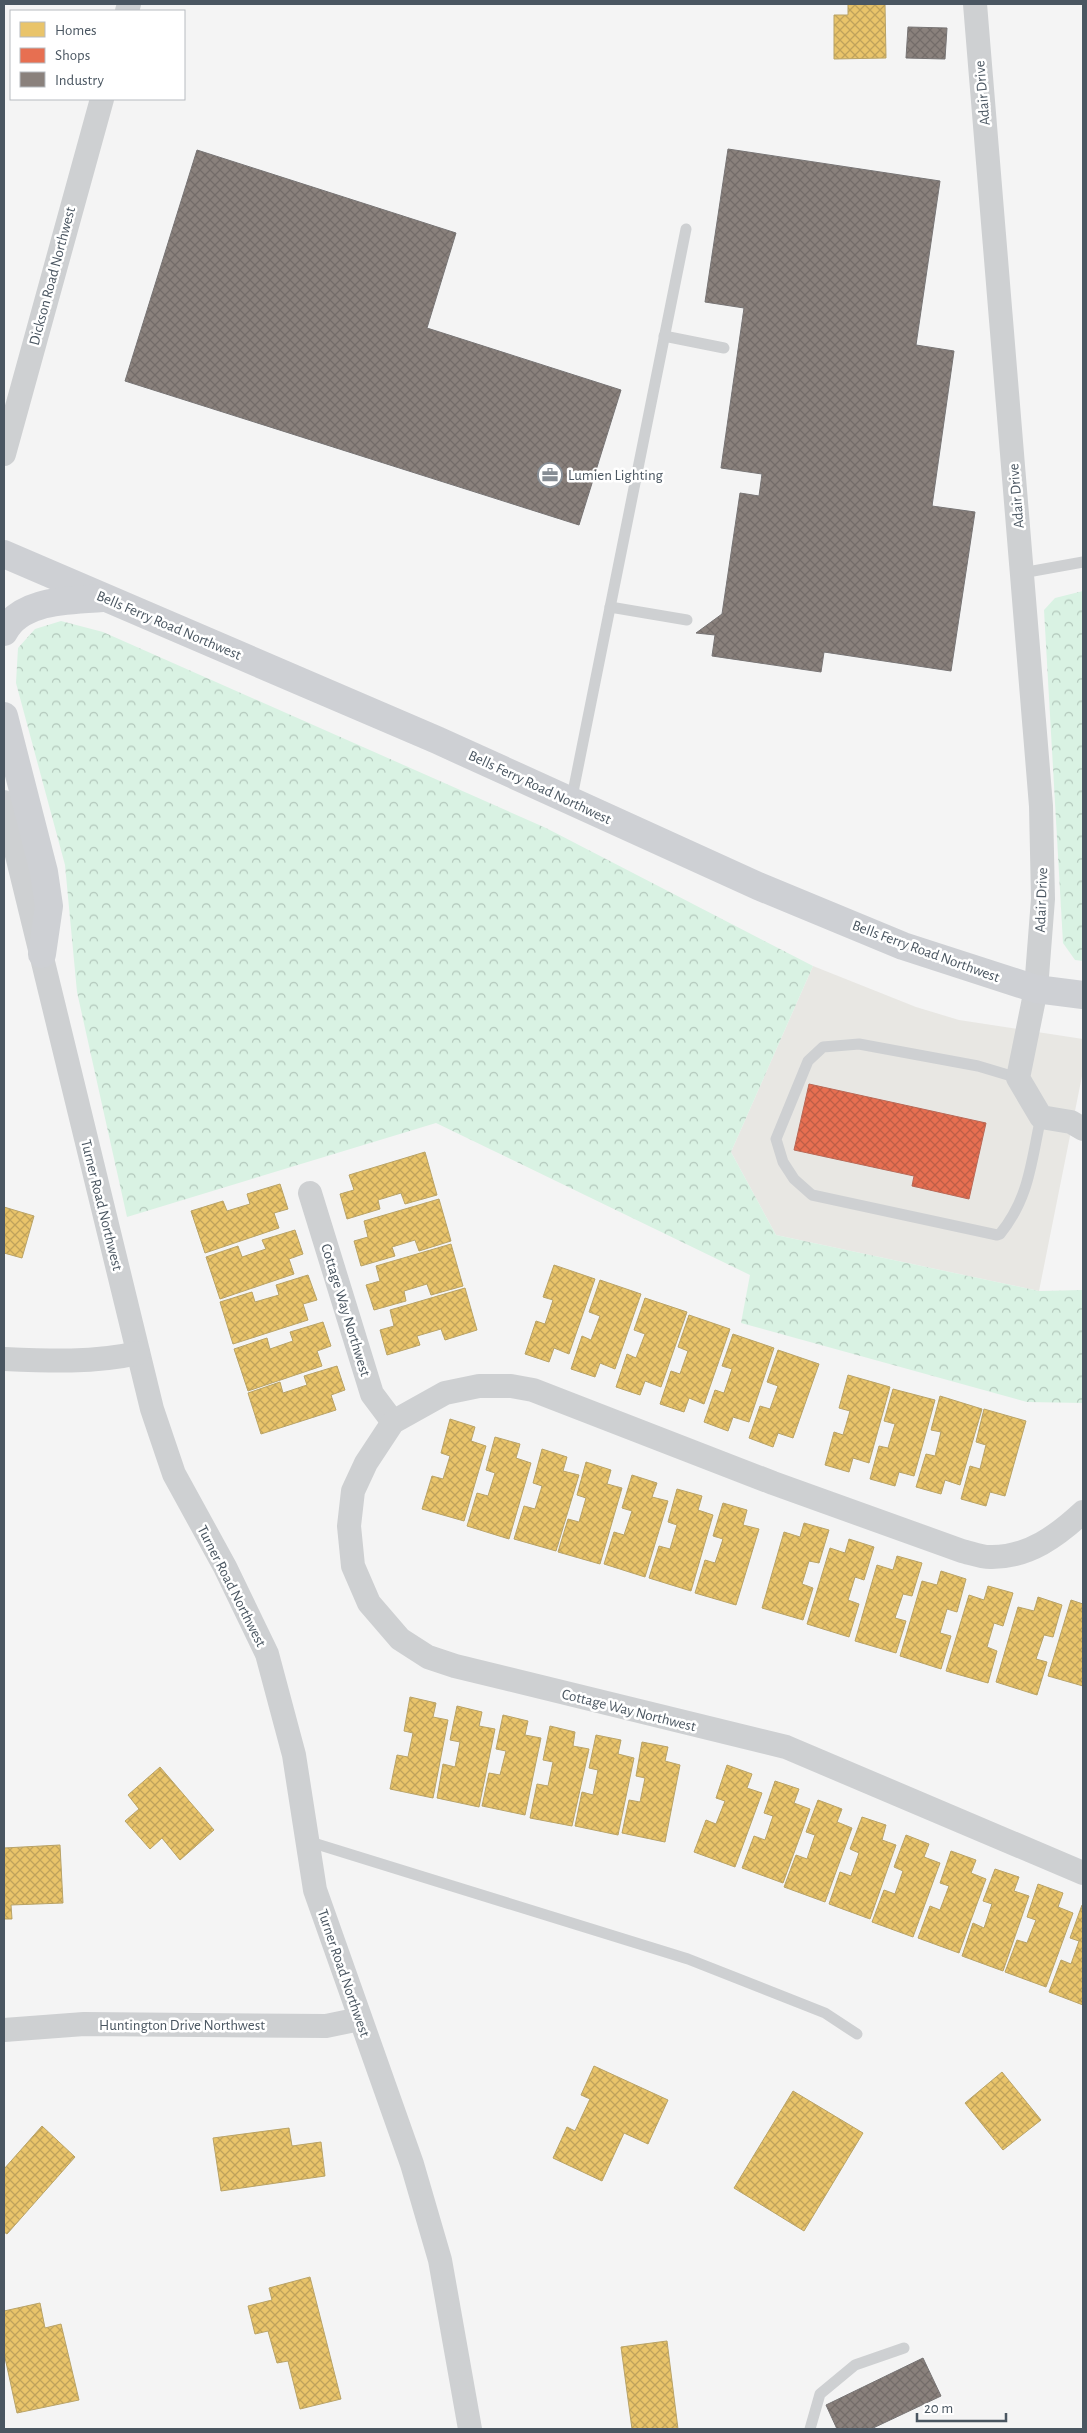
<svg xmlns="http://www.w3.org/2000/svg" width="1087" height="2433" viewBox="0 0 1087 2433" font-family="'Alegreya Sans',sans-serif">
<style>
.commercial{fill:#e8e7e3}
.forest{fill:url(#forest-crowns)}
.homes{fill:url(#homes-cross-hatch);stroke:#b9a367}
.shops{fill:url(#shops-cross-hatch);stroke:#b86856}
.industry{fill:url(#industry-cross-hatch);stroke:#777474}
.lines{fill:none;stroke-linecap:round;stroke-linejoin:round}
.service{stroke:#ced0d2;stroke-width:11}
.minor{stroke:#ced0d2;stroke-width:24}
.secondary{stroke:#ced0d4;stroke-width:28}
.labels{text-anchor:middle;stroke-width:5;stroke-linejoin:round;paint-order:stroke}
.street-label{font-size:15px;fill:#4a5661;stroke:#fff}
.poi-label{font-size:15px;fill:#4a5661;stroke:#fff;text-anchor:start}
</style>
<defs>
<pattern id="forest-crowns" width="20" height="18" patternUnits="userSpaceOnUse" patternTransform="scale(1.25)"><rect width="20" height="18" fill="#d9f2e3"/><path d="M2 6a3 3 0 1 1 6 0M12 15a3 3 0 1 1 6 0" fill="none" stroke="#b2c7bb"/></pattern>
<pattern id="homes-cross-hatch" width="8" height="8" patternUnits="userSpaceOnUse" patternTransform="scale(1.25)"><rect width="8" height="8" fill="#e9c46a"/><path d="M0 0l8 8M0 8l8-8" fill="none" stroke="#bfa25b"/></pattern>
<pattern id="shops-cross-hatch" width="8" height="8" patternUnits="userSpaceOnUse" patternTransform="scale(1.25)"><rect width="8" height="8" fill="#e76f51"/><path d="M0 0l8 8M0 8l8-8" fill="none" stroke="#bd5e47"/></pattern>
<pattern id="industry-cross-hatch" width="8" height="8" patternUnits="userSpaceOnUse" patternTransform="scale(1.25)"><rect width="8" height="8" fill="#8a817c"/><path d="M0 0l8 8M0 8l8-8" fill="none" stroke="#736c69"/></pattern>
</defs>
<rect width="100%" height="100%" fill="#f4f4f4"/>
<path class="commercial" d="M813,966L916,1007L959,1020L1083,1039V1071L1039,1291L776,1235L731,1152Z"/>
<g class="forest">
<path d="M1083,591V961L1075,960L1063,943L1044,610L1055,598Z"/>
<path d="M61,621L103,632L546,828L813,966L731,1152L776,1235L1039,1291L1083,1290V1403L1027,1402L741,1323L750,1275L436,1123L127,1217L77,992L65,865L16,683L18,648L35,629Z"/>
</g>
<g class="homes">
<path d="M848,4H885L886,58L834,59V15H848Z"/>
<path d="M425,1152L437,1195L405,1204L401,1193L378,1200L380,1209L347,1219L340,1194L354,1190L349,1175Z"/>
<path d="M280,1184L288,1209L274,1213L279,1228L205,1253L191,1211L223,1201L227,1211L250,1204L247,1194Z"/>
<path d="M439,1199L451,1241L419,1251L415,1240L392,1247L395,1256L361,1266L354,1241L368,1237L364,1221Z"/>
<path d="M4,1207L34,1216L22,1258L4,1253Z"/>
<path d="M295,1230L303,1254L289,1259L294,1274L220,1299L206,1257L238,1246L242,1257L266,1249L262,1240Z"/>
<path d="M451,1244L463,1286L431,1295L427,1284L404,1291L406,1301L374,1310L366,1285L380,1281L376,1266Z"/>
<path d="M554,1265L595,1279L569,1354L554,1348L549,1362L525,1354L536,1321L545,1324L553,1300L543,1297Z"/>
<path d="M308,1275L317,1300L303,1304L308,1320L233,1344L220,1302L252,1292L255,1302L279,1295L276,1285Z"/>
<path d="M600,1280L641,1294L615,1369L600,1363L595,1377L571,1369L582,1336L591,1340L600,1316L589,1312Z"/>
<path d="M465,1288L477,1330L445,1340L441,1329L417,1336L420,1345L387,1355L380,1330L394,1326L390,1310Z"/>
<path d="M645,1298L687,1312L661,1387L645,1381L640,1395L616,1387L627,1354L636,1358L645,1334L634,1330Z"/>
<path d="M689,1315L730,1329L704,1404L689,1398L684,1412L660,1404L671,1371L680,1374L688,1351L678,1347Z"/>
<path d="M323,1322L331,1346L317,1351L322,1366L248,1391L234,1349L267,1338L270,1349L293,1341L290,1332Z"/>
<path d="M733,1334L774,1348L749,1422L733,1417L728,1431L704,1422L715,1390L724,1393L732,1369L722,1366Z"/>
<path d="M778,1350L819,1364L793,1438L778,1433L773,1447L749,1438L760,1406L770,1409L778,1386L767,1382Z"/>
<path d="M337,1366L345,1390L331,1395L336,1410L261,1434L248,1393L280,1382L283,1393L307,1385L304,1376Z"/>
<path d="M848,1375L890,1387L869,1463L853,1458L849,1472L825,1465L834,1432L843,1435L850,1411L839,1408Z"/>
<path d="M893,1389L935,1400L914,1476L899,1472L895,1486L870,1479L879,1446L888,1448L895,1424L884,1421Z"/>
<path d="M940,1396L982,1409L960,1485L945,1480L941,1494L916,1487L926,1454L935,1456L941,1432L931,1430Z"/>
<path d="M984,1409L1026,1421L1005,1496L990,1492L986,1506L961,1499L970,1466L980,1469L986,1445L976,1442Z"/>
<path d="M450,1419L475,1427L471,1441L486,1446L464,1521L422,1509L432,1476L443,1479L450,1456L441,1453Z"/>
<path d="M495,1437L520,1444L516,1458L531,1463L509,1539L467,1526L477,1493L488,1496L495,1473L486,1470Z"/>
<path d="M542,1449L567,1457L563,1471L579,1475L556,1551L514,1539L524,1506L535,1509L542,1486L533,1483Z"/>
<path d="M586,1462L611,1470L607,1484L622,1488L600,1564L558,1552L568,1519L579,1522L586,1498L577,1495Z"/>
<path d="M632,1475L657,1483L652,1497L668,1501L645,1577L604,1564L614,1532L624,1535L632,1511L622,1508Z"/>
<path d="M677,1489L702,1496L698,1510L713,1515L691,1591L649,1578L659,1546L670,1549L677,1525L668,1522Z"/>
<path d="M723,1503L747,1510L743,1525L759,1529L736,1605L695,1593L705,1560L715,1563L723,1539L713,1536Z"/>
<path d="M804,1523L829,1530L819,1563L809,1561L802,1584L813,1588L803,1620L762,1608L784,1532L800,1537Z"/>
<path d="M849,1539L874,1547L864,1580L855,1577L848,1600L859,1604L849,1637L807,1624L830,1548L845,1553Z"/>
<path d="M897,1556L922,1563L912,1596L903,1594L895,1618L906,1621L896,1653L855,1641L877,1565L893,1570Z"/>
<path d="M941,1571L966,1579L957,1612L947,1609L940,1633L951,1636L941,1669L900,1656L922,1581L937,1585Z"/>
<path d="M988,1586L1013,1593L1003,1626L994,1623L987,1647L997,1651L988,1683L946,1671L969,1595L984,1600Z"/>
<path d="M1038,1597L1062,1605L1053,1637L1044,1635L1036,1659L1047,1662L1037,1695L996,1682L1018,1607L1034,1611Z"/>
<path d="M1071,1600L1083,1604V1686L1048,1676Z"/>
<path d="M410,1697L436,1703L433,1717L448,1720L433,1798L390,1789L397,1755L408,1757L413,1733L404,1731Z"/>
<path d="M457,1706L482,1712L479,1726L495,1729L479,1807L437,1798L443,1764L455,1767L460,1742L450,1740Z"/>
<path d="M503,1715L528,1721L525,1735L541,1738L525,1815L482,1806L489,1773L500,1775L506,1751L496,1749Z"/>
<path d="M550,1726L575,1732L573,1746L589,1749L572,1826L530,1818L537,1784L548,1786L553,1762L543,1760Z"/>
<path d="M596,1735L621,1740L618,1754L634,1758L618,1835L575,1826L582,1792L593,1795L598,1770L589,1768Z"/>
<path d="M642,1742L668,1747L665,1761L680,1765L665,1842L622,1833L629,1800L640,1802L645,1778L636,1776Z"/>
<path d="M727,1765L752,1774L747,1788L762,1793L735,1867L694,1852L706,1820L716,1824L725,1801L716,1798Z"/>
<path d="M160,1767L214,1830L180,1860L162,1838L150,1849L125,1821L139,1809L128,1795Z"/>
<path d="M775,1781L799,1789L794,1803L810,1809L783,1883L742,1868L754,1836L765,1840L773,1816L764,1813Z"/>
<path d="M818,1800L842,1809L837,1822L852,1828L825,1902L784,1887L796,1855L807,1859L815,1835L806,1832Z"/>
<path d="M862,1817L886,1825L882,1840L896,1845L870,1919L829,1904L840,1872L851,1876L859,1853L850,1849Z"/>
<path d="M906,1835L929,1844L924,1857L940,1863L913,1937L872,1922L884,1890L895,1894L903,1871L894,1867Z"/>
<path d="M60,1845L63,1903L11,1905L12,1919H4V1848Z"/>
<path d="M951,1851L976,1860L971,1873L986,1879L959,1953L918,1938L930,1906L940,1910L949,1886L940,1883Z"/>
<path d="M995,1869L1019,1877L1014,1891L1029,1896L1003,1971L962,1956L973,1923L984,1928L992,1904L983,1901Z"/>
<path d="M1038,1884L1063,1893L1058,1907L1073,1913L1046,1987L1005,1972L1017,1940L1027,1943L1036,1920L1027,1917Z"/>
<path d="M1082,1905H1083V2005L1049,1992L1061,1960L1071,1964L1079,1941L1070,1938Z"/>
<path d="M594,2066L668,2100L648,2144L624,2133L602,2181L553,2158L567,2127L575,2131L590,2099L581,2095Z"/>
<path d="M1002,2072L1041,2120L1003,2150L965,2103Z"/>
<path d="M793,2091L863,2133L804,2231L734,2188Z"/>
<path d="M42,2126L75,2157L7,2234L4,2232V2169Z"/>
<path d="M289,2128L292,2146L321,2142L325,2176L221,2191L213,2138Z"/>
<path d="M310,2277L341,2399L300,2409L288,2361L277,2363L268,2331L255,2334L248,2306L272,2300L269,2288Z"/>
<path d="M40,2303L45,2328L61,2324L79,2400L17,2413L4,2353V2311Z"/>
<path d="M667,2341L678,2429H632L621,2347Z"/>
</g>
<path class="shops" d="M809,1084L986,1123L969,1199L912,1186L914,1176L794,1150Z"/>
<g class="industry">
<path d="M908,27L947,28L945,59L906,58Z"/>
<path d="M728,149L940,181L916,345L954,351L932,506L975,512L951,671L824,652L821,672L712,656L715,635L696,633L722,614L740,493L759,496L762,474L721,468L744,308L705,302Z"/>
<path d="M197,150L456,233L427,328L621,390L579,525L125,381Z"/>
<path d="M923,2358L941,2396L871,2429H837L826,2405Z"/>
</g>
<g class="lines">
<g class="service">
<path d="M664,336L724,348"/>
<path d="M1022,573L1083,562"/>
<path d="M610,607L687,620"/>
<path d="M571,802L686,229"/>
<path d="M1018,1078L978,1066L859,1044L823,1047L808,1061L776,1139L783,1162L794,1179L812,1195L997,1235L1000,1234C1030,1197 1031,1161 1041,1117"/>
<path d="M307,1841L688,1959L825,2013L857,2034"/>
<path d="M810,2429L820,2394L855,2365L904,2348"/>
</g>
<g class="minor">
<path d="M975,4L1041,806L1043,899L1036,989L1018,1078L1041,1117L1071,1122L1083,1129"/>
<path d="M127,11L129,4"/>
<path d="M4,454L102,99"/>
<path d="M4,802L152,1409L174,1474L225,1567L267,1654L294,1755L315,1890L412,2164L440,2260L470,2429"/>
<path d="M310,1193L372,1394L393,1422"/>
<path d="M4,1359C49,1361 94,1363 138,1353"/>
<path d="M1083,1512C1057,1536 1029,1557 992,1557C983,1558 971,1553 962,1551L773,1483L533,1390L511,1386H479L445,1393L393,1422L366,1463L353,1491L349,1526L353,1566L369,1603L400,1639L428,1657L455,1666L786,1747L1083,1873"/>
<path d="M4,2030L84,2024L326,2026L360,2019"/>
</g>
<g class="secondary">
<path d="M4,554L437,740L758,886L903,946L1036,989L1083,995"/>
<path d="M4,632C21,599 70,601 102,598"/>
<path d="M4,716L44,872L49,906L42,954"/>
</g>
</g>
<defs>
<symbol id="office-ring" viewBox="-11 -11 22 22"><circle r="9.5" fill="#fff" stroke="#868d94" stroke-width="1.5"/><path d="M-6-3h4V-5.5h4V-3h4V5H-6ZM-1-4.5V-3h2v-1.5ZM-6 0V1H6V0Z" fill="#868d94"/></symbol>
</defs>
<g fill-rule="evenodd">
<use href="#office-ring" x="536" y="461" width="28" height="28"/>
</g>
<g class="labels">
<g class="street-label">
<text transform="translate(982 93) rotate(-95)" y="5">Adair Drive</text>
<text transform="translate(52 276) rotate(-75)" y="5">Dickson Road Northwest</text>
<text transform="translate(1016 496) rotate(-95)" y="5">Adair Drive</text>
<text transform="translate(169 625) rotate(23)" y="5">Bells Ferry Road Northwest</text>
<text transform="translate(540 787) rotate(25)" y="5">Bells Ferry Road Northwest</text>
<text transform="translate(1041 900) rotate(-88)" y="5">Adair Drive</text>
<text transform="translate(926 951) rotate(20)" y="5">Bells Ferry Road Northwest</text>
<text transform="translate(102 1205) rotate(76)" y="5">Turner Road Northwest</text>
<text transform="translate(346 1310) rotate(73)" y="5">Cottage Way Northwest</text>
<text transform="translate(232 1586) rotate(63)" y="5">Turner Road Northwest</text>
<text transform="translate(629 1710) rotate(14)" y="5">Cottage Way Northwest</text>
<text transform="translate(344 1973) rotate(71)" y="5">Turner Road Northwest</text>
<text x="182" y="2030">Huntington Drive Northwest</text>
</g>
<g class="poi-label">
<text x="568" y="480">Lumien Lighting</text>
</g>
</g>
<rect width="1087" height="2433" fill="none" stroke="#4a5661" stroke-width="10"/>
<rect x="10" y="10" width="175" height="90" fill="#ffffff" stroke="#b7bbc0"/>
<rect x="20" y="22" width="25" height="15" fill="#e9c46a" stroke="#b7bbc0"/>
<text x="55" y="35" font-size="15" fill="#4a5661">Homes</text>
<rect x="20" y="48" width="25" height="15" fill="#e76f51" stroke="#b7bbc0"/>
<text x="55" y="60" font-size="15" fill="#4a5661">Shops</text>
<rect x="20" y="72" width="25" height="15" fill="#8a817c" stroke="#b7bbc0"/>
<text x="55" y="85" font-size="15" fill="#4a5661">Industry</text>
<path d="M917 2413v8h89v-8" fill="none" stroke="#4a5661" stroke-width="2.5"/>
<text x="924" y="2413" font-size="15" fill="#4a5661" stroke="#ffffff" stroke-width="4" paint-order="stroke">20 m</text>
</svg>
